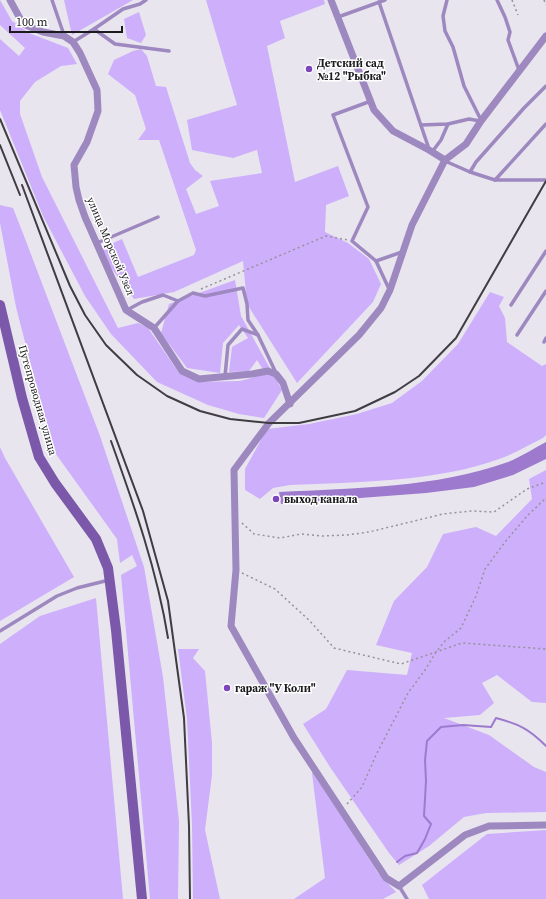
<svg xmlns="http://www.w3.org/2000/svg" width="546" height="899" viewBox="0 0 546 899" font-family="'Source Serif 4',serif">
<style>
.green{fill:#cdaffb}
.water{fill:#9d7ace}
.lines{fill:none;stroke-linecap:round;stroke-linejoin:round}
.stream{stroke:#9d7ace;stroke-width:2}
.path{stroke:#959399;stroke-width:1.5;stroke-dasharray:2 3;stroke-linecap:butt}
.service{stroke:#9e88c0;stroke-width:3.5}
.minor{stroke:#9e88c0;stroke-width:7}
.secondary{stroke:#7b58a9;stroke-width:10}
.rail{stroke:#3f3d42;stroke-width:2}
.poi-dot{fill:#7e46bd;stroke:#fff;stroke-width:1.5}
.labels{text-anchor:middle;stroke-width:3;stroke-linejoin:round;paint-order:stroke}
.poi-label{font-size:11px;font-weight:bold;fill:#1b1a1d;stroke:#fff;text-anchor:start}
.street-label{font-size:11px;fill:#1b1a1d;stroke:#fff}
</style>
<rect width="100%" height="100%" fill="#e8e5ee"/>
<g class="green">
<path d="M0,0L12,21L29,33L68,48L77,64L61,66L35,82L20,101V114L42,177L118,328L138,323L148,328L179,373L199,382L240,381L266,374L257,360L249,371L229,372L232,347L248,338L239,325L223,343L220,373L187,368L161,333L169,304L235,280L241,316L282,390L264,418L239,414L208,405L157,382L111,334L85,296L43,216L0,110V39L19,56L25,48L0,25Z"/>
<path d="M64,0H133L72,35Z"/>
<path d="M206,0H324L325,4L280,21L285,38L267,46L295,182L338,166L349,196L326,205L325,232L348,243L369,259L381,284L373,302L297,383L247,304L243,261L174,292L134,299L98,250L122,239L138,277L194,255L196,250L159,140H138L146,129L135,95L108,74L114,60L133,51L141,49L147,56L156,86L166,87L190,163L195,170L203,176L186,189L196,214L219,206L210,181L262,173L257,150L233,158L192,150L187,120L237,105Z"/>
<path d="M139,12L146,35L141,43L127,38L124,19Z"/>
<path d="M0,205L13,208L24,236L100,436L144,567L163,677L179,821L178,899H150L121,575L137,566L132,555L120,563L117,539L53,450L16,307L0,223Z"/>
<path d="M490,292L504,297L499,306L505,318L507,342L542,366L546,364V435L543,438C528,445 514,454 499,459C437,482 356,482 290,485L273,488L260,499L245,490V469L267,429L309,424L357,414L392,403L422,381L458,344Z"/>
<path d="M0,447L5,458L74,577L0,621Z"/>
<path d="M546,470V703L532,702L497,675L482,683L494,703L480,715L444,718L489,735L534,767L546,772V812L486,813L464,817L429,846L399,865L389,853L330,767L303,724L326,709L347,670L407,675L412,653L376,645L394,601L427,567L443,534L476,527L496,536L532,499L529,479Z"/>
<path d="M96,598L123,899H0V644L40,616Z"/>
<path d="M178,649H199L193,658L205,671L212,743V775L205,830L220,899H193L192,825L187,719Z"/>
<path d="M314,772L378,873L396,892L383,899H294L325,878L312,773Z"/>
<path d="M546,830V899H429L422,885L487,834Z"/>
</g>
<path class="water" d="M546,442V459L513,475L474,487L426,493L281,504L279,492C355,488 436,488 508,462C521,457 534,448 546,442Z"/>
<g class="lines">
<path class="stream" d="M397,862L405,856L417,853L425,839L431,824L424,816L426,781L425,760L427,741L441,727L463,725L491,727L496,718C519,724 529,729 546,746"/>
<g class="path">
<path d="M512,0L518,15"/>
<path d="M544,0L546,5"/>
<path d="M201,289L326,236L348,240"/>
<path d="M242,523L254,534L280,538L301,534L322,536L347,535L369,532L443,514L472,511L494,512L527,489L546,482"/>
<path d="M242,573L275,589L310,621L334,648L401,664L462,643L546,649"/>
<path d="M347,804L362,787L376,755L408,693L425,670L436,652L445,641L461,628L476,596L485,569L505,542L528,515L546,498"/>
</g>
<g class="service">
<path d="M52,0L64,35"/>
<path d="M447,0L443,16L445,31L453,47L464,86L481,120"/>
<path d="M497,0L505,17L510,32L508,40L519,70"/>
<path d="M379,2L429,149"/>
<path d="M338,17L385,0"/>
<path d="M94,29L123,9L140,4L146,0"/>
<path d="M73,42L94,29L115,44L169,51"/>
<path d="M371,101L333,115L368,207L352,241L376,261L402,252"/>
<path d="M421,125L448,124L469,119L480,121"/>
<path d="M432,152L441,140L448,124"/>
<path d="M445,161L470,172L495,180H546"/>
<path d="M470,172L476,162L524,108L546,86"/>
<path d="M495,180L546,124"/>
<path d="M97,243L158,217"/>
<path d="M376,261L389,289"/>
<path d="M511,305L546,251"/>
<path d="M127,310L142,302L163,295L178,301"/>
<path d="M154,328L178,301L193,293L205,296L243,288L247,304L248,320L258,335L276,373"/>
<path d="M517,335L546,291"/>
<path d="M544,342L546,338"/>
<path d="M225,376L228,345L242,329L258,335"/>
<path d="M0,631L57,596L77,588L109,580"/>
<path d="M399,886L407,899"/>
</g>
<g class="minor">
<path d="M10,0L23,24L43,32L64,36L73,42L80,53L97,90L98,111L87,142L74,165L76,187L79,200L85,217L126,310L154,328L182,371L199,379L252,374L268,371L276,374L283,383L290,404"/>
<path d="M331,0L374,110L393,131L429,150L445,160"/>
<path d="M546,36L481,121L466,144L445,160L412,225L390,290L381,308L359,335L269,423L234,470L236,570L231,626L294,738L386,878L399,886L465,835L489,826L546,825"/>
</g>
<path class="secondary" d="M0,305L22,398L39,457L55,483L96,539L108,568L116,630L142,899"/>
<g class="rail">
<path d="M0,119L70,286L85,315L106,345L137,375L167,396L200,411L230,419L269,423H299L355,411L395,392L419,376L456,338L546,181"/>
<path d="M0,145L20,195"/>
<path d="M22,185L143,511L168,601L184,718L189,826L190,899"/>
<path d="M111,441C134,505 157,570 168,638"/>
</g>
</g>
<g class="poi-dot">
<circle cx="309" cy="69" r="4"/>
<circle cx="276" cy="499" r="4"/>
<circle cx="227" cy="688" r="4"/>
</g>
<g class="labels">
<g class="poi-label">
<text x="317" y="67">Детский сад<tspan x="317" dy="13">№12 "Рыбка"</tspan></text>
<text x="284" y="503">выход канала</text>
<text x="235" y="692">гараж "У Коли"</text>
</g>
<g class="street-label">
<text transform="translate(111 246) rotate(67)" y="4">улица Морской Узел</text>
<text transform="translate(38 400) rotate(74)" y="4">Путепроводная улица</text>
</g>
</g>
<path d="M10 26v6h112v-6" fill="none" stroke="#1b1a1d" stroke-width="2"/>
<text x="16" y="26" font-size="12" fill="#1b1a1d" stroke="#ffffff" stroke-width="3" paint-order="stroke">100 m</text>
</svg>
